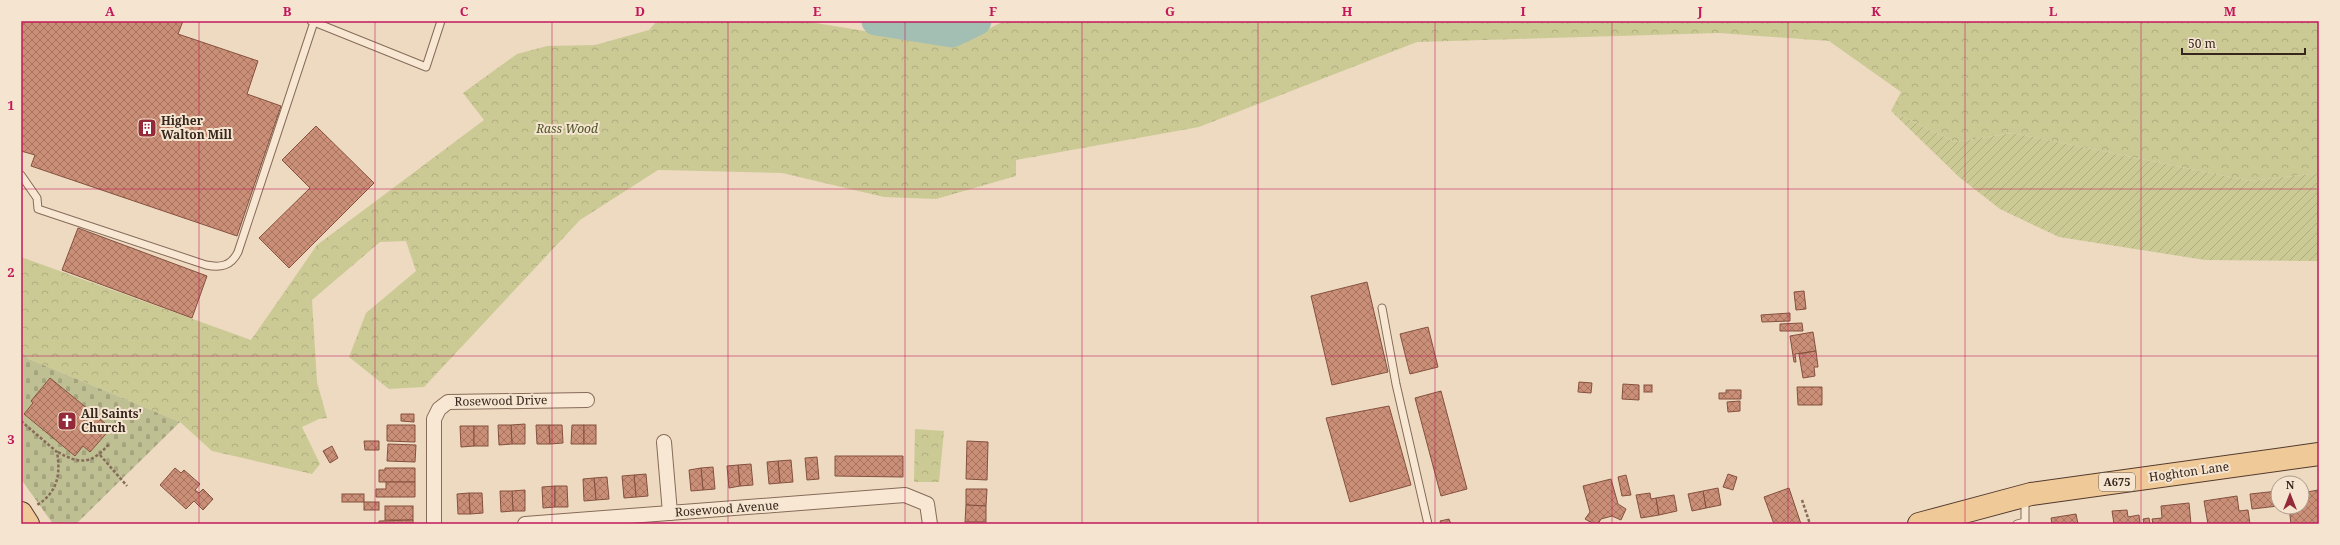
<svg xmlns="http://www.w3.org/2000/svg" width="2340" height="545" viewBox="0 0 2340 545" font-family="'Noto Serif',serif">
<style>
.forest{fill:url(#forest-crowns)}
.cemetery{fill:url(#cemetery-stones);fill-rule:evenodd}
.garden{fill:url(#garden-furrows)}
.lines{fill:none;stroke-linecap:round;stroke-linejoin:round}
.river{stroke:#a3bfb3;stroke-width:29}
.building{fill:url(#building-cross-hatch);stroke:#85513f}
.lane-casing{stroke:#866b59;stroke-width:9}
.street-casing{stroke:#866b59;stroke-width:16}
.primary-casing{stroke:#533a2d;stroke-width:24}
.path{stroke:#866b59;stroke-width:2.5;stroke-dasharray:3 2;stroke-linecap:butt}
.lane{stroke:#f8e8d3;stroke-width:7}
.street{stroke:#f8e8d3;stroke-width:14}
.primary{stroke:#f0c998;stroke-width:22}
.grid{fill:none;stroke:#c2185b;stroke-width:1;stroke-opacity:0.55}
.labels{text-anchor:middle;stroke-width:4;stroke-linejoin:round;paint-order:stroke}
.shield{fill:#f5e5d0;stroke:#6f5f53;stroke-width:1}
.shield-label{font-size:11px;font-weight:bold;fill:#36261d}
.poi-label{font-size:12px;font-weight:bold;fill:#36261d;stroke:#f5e5d0;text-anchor:start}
.park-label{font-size:12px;font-style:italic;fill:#4c5224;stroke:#f5e5d0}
.street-label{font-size:12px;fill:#36261d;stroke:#f5e5d0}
.neatline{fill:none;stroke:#c2185b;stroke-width:1.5}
.grid-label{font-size:13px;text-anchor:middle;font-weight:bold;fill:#c2185b}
</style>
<defs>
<pattern id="forest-crowns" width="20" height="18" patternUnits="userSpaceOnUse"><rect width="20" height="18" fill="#cbca95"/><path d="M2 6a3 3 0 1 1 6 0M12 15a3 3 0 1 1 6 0" fill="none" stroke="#afad80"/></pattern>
<pattern id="cemetery-stones" width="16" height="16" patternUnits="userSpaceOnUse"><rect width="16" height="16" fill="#bfbf94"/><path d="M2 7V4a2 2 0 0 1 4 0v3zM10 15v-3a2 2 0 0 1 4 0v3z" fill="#a5a47f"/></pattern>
<pattern id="garden-furrows" width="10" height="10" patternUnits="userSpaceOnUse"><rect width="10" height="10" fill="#cbca95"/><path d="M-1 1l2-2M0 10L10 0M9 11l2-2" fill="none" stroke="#afad80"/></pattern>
<pattern id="building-cross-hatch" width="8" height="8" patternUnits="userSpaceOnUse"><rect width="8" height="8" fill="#cb8f77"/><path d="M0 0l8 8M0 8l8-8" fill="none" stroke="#a67561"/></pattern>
</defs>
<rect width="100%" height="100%" fill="#eddac1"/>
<g class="forest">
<path d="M657,21H804L955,46L1004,21H2319V173L2250,181L2013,133L1955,142L1891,111L1901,92L1829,41L1719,33L1417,42L1199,127L1016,160V176L936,199L884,197L782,173L658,170L580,220L424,387L389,389L349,357L366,313L416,271L406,241L380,242L312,300L317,382L327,418L319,419L302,427L320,464L312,474L212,451L180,422L29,359L21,350V257L251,340L317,245L484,120L463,93L517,54L547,46L595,45L649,30Z"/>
<path d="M915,429L944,431L939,482H914Z"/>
</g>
<path class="cemetery" d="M21,350L29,359L180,422L76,524H53L21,479ZM50,378L110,428L90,452L83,446L75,455L24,414L33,403L31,401Z"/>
<path class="garden" d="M1891,111L1955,142L2013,133L2250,181L2319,173V261L2205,260L2059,237L2000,209L1959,177Z"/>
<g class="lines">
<path class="river" d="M876,21L952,33L977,21"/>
</g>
<g class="building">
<path d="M21,21H183L178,34L258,61L247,94L281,106L237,236L31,166L35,155L21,151Z"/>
<path d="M316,126L374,183L289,268L259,238L310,188L282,160Z"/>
<path d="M78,228L207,276L192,318L62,270Z"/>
<path d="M1367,282L1388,372L1332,385L1311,296Z"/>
<path d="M1804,291L1806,309L1796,310L1794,292Z"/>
<path d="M1790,313V321L1762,322L1761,315Z"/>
<path d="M1802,323L1803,331H1780V324Z"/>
<path d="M1428,327L1438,367L1410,374L1400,334Z"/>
<path d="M1813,332L1816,351L1795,354L1796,362H1794L1790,336Z"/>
<path d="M1816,351L1818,367H1814L1815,376L1803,378L1799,354Z"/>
<path d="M50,378L111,428L90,452L83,446L75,456L24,414L33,403L31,401Z"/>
<path d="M1579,382L1592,383L1591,393L1578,392Z"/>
<path d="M1623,384L1639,385V400L1622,399Z"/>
<rect x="1644" y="385" width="8" height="7"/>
<path d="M1797,387H1822V405H1798Z"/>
<path d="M1726,390H1741V399H1719V393H1726Z"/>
<path d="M1441,391L1467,489L1441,496L1415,398Z"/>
<path d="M1740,401V411L1728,412L1727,402Z"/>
<path d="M1389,406L1411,485L1350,502L1326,418Z"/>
<path d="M401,414H414V422L401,421Z"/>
<path d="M525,424V444H512L511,425Z"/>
<path d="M387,425H415V442L387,441Z"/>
<path d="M498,425H511L512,444L499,445Z"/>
<path d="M536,425H549L550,444H537Z"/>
<path d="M549,425H562L563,443L550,444Z"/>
<path d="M572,425H584V444H571Z"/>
<rect x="584" y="425" width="12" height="19"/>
<path d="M460,426H474V446L461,447Z"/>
<rect x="474" y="426" width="14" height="20"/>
<path d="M364,441H379V450H365Z"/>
<path d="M967,441L988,442L987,480L966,479Z"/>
<path d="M388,444L416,445L415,462L387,461Z"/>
<path d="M332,446L338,458L330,463L323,451Z"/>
<path d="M835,456H903V477L835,476Z"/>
<path d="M817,457L819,479L807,480L805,458Z"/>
<path d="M791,460L793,482L780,483L778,461Z"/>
<path d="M778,461L780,483L769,484L767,462Z"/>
<path d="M751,464L753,485L740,486L738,465Z"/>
<path d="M738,465L740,486L729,488L727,466Z"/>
<path d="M713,467L715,489L703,490L701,468Z"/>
<path d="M175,468L181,473L184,470L200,484L195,490L199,493L203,489L213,499L203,510L194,501L186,509L160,485Z"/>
<path d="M385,468H415V482H379V470H385Z"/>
<path d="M701,468L703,490L691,491L689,470Z"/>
<path d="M646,474L648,496L636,497L634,475Z"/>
<path d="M1728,474L1737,477L1733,490L1723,487Z"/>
<path d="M634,475L636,497L624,498L622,476Z"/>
<path d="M1626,475L1631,495L1622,496L1618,477Z"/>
<path d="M607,477L609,499L596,500L594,478Z"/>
<path d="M594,478L596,500L584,501L583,479Z"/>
<path d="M1611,479L1618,504L1626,509L1621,520L1612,516L1601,519L1598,524H1594L1585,519L1590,512L1583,486Z"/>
<path d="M386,482H415V497H376V489H386Z"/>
<path d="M555,486V507L543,508L542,487Z"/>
<path d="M555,486H567L568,507H555Z"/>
<path d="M1718,488L1721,505L1706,508L1703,491Z"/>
<path d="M1789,488L1801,524H1774L1764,497Z"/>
<path d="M966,489H987L986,506L966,505Z"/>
<path d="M525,490V511H513L512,491Z"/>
<path d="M2318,490L2319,524H2291L2289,507H2302V493Z"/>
<path d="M500,491H512L513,511L501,512Z"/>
<path d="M1703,491L1706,508L1692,511L1688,494Z"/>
<path d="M2278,491V506L2252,509L2250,494Z"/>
<path d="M469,493H482L483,513L470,514Z"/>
<path d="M469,493L470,514H458L457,494Z"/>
<path d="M1650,493L1651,499L1656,498L1659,515L1641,518L1636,495Z"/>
<rect x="342" y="494" width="22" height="8"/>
<path d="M1674,495L1677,511L1659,515L1656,498Z"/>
<path d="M2237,496L2239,511L2248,510L2250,524H2208L2204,501Z"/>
<rect x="364" y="502" width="15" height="8"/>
<path d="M2189,503L2191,524H2153L2152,519L2162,518L2161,506Z"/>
<path d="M966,505L986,506V522H965Z"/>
<rect x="385" y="506" width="28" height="14"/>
<path d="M2127,510L2128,517L2139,515L2140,524H2114L2112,511Z"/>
<path d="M2076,514L2078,524H2052L2051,518Z"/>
<path d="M2149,518L2150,524H2144L2143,519Z"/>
<path d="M1449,519L1451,524H1441L1440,521Z"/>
<path d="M413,520V524H379V521Z"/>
</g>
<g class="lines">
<defs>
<g id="lane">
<path d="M314,22L426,67L441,21"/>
<path d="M21,175L37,198L38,209L206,265C221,268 231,266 238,252L314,22L311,21"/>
<path d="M1382,308L1396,384L1428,524"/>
<path d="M2017,524L2025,522V499"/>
</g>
<g id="street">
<path d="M664,442L670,513"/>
<path d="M434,524V419L439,409L448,402L587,400"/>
<path d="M525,524L905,495L927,504L930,524"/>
</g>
<g id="primary">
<path d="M21,513L28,524"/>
<path d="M1919,524L2031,494L2319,454"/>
</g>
</defs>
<use href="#lane" class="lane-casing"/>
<use href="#street" class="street-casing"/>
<use href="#primary" class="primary-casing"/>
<g class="path">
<path d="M21,421L57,452C61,475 57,493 37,505"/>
<path d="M58,452C80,465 92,464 109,444"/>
<path d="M100,455L127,486"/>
<path d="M1802,500L1810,524"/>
</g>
<use href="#lane" class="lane"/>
<use href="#street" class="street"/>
<use href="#primary" class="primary"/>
</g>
<path class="grid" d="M199,21V524M375,21V524M552,21V524M728,21V524M905,21V524M1082,21V524M1258,21V524M1435,21V524M1612,21V524M1788,21V524M1965,21V524M2141,21V524M21,189H2319M21,356H2319"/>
<defs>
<symbol id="building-square" viewBox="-11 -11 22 22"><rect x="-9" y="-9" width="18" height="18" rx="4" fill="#942a39" stroke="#f5e5d0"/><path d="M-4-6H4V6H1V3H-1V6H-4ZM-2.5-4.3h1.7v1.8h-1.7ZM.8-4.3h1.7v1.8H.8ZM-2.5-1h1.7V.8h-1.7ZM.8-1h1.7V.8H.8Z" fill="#fff"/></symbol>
<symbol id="church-square" viewBox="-11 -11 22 22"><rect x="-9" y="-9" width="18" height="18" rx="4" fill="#942a39" stroke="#f5e5d0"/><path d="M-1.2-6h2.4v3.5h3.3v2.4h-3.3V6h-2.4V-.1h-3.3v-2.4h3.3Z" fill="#fff"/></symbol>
</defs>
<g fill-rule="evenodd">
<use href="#building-square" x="136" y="117" width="22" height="22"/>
<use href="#church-square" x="56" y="410" width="22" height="22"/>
</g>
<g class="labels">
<rect class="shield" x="2099" y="473" width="36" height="18" rx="3"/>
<g class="shield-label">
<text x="2117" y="486">A675</text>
</g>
<g class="poi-label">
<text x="161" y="125">Higher<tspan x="161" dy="14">Walton Mill</tspan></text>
<text x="81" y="418">All Saints'<tspan x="81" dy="14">Church</tspan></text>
</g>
<g class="park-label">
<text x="567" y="133">Rass Wood</text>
</g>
<g class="street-label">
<text transform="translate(501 401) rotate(-1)" y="4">Rosewood Drive</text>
<text transform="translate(2189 472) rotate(-8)" y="4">Hoghton Lane</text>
<text transform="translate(727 509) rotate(-4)" y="4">Rosewood Avenue</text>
</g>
</g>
<rect width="2340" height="545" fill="none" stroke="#f5e5d0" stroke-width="44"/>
<g transform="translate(2290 495)"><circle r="19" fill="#f5e5d0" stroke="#a99988"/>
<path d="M0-3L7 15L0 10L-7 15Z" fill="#942a39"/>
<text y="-6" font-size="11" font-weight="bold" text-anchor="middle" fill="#36261d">N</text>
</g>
<path d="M2182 48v6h123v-6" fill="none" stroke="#36261d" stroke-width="2"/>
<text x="2188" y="48" font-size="12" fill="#36261d" stroke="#f5e5d0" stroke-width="3" paint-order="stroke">50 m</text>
<rect x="22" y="22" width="2296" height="501" class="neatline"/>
<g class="grid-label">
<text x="110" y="16">A</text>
<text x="287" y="16">B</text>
<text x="464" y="16">C</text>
<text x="640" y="16">D</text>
<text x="817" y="16">E</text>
<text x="993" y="16">F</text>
<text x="1170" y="16">G</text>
<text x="1347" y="16">H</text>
<text x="1523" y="16">I</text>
<text x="1700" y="16">J</text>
<text x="1876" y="16">K</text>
<text x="2053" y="16">L</text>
<text x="2230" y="16">M</text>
<text x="11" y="110">1</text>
<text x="11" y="277">2</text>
<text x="11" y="444">3</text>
</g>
</svg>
